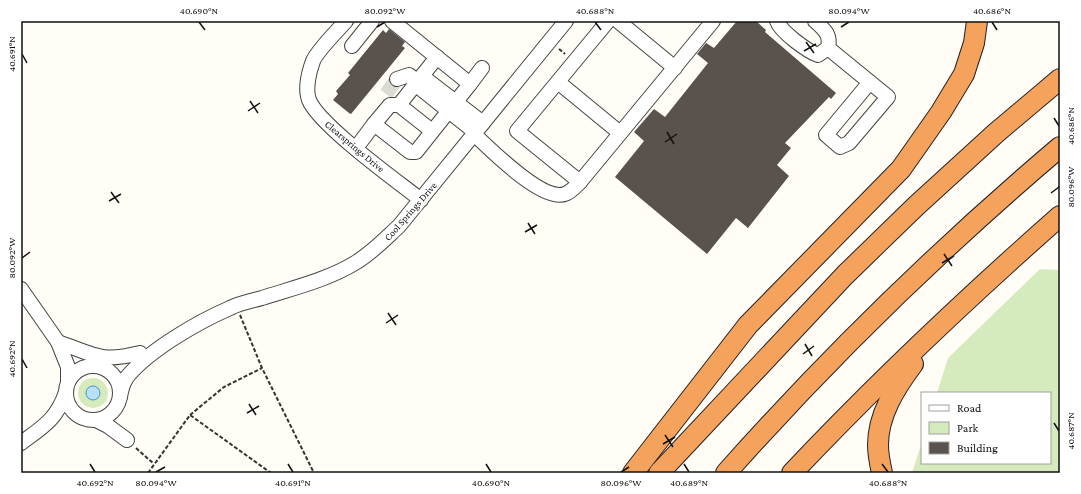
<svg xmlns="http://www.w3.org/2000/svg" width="1081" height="494" viewBox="0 0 1081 494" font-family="'Crimson Pro',serif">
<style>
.green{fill:#d5ebbd}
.water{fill:#b9e0f7;stroke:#3f96cf}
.building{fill:#5a524d}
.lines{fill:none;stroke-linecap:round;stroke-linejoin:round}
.minor-tunnel{stroke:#dbdad3;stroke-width:14;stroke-dasharray:14 7;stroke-linecap:butt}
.minor-casing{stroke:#444;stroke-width:16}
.highway-casing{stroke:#222;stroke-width:22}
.path{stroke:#333;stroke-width:2;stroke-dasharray:4 2;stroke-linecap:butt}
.minor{stroke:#fff;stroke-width:14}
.highway{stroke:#f5a25d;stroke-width:20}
.ticks{fill:none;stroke:#111;stroke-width:1.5}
.labels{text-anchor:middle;stroke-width:4;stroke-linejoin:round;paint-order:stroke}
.street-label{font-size:10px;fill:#111;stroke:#fff}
.neatline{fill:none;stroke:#111;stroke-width:1.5}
.ticks-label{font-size:10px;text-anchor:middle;fill:#111}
</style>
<rect width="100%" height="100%" fill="#fffdf5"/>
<g class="green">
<path d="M1040,269L1060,270V473H912L922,442V463H1050V393H937L948,358Z"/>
<circle cx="93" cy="393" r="15"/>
</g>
<circle class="water" cx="93" cy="393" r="7"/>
<g class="building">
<path d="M737,21H756L766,30L765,32L836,93L831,99L829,97L785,143L791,148L777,165L789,176L748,228L736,218L707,254L615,177L644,141L634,132L654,109L665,117L708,63L697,54L706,43L714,48Z"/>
<path d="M389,29L405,42L402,46L405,48L351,114L349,113L333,100L338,94L336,91L350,75L348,73L383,30L386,33Z"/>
</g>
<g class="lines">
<path class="minor-tunnel" d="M386,94L397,79"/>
<defs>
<g id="minor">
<path d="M346,21C338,30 317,51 313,61C309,72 305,89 309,100C319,125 397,181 421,200"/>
<path d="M618,21L675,68"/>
<path d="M777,21C781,32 807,51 818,55L828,48C831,35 825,30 815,21"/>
<path d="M352,46L372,21"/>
<path d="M828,48L888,97L849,143L840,147L826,135L870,82"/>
<path d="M422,76L483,123"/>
<path d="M397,79L409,75L417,81"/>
<path d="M558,82L620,133"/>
<path d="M415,84L475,132"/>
<path d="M470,84L482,68"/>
<path d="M399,105L432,131"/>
<path d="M374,124L390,105H399L437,57"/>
<path d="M474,134C490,149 542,202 565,194C571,192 576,186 580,182L713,21"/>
<path d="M356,148L374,124L410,152H416L470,84L392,21"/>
<path d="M580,182L517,131L608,21"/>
<path d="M21,289L58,342L68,367V382"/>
<path d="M58,342C95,355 100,363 140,353"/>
<circle cx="93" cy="393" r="27"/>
<path d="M120,397C121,390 123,383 127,377C149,350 198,322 230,308C240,303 251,301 262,298C293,288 327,280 355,263C372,253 385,239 399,226L566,21"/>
<path d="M96,420L108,426L127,440"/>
<path d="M21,443C43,427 57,419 66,392"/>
</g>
<g id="highway">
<path d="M633,473L748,325L901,169L941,112L964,74L974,43L977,21"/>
<path d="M659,473L845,275L916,206L996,133L1060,79"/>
<path d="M726,473C830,356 941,248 1060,147"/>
<path d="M792,473C877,383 967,298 1060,216"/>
<path d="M882,473C880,464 878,454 878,445C878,415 895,388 913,364"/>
</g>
</defs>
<use href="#minor" class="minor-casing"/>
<use href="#highway" class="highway-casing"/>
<g class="path">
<path d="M559,49L565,54"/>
<path d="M240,315L262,368L314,473"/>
<path d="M190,415L224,387L262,368"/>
<path d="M136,448L154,464"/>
<path d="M148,473L190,415L271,473"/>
</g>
<use href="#minor" class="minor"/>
<use href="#highway" class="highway"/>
</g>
<path class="ticks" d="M199,22L205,30M595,22L601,30M992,22L997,30M377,27L385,22M841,27L849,22M806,42L814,53M804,51L816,44M22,54L27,63M250,101L258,113M248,111L260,103M1054,118L1059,126M667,132L674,144M665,142L677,134M111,192L119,203M1051,193L1059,187M109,201L121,194M528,223L535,234M525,232L537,225M944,254L952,266M22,258L30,252M942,263L954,256M388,313L396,325M386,323L398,315M805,344L812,356M803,354L814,346M22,359L27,368M249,404L256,415M247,413L259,406M1054,423L1059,431M665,435L673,447M663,444L675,437M90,464L95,472M288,464L293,472M486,464L491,472M684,464L689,472M882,464L888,472M156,472L165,467M621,472L629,467"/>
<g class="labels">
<g class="street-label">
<text transform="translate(355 146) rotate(40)" y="4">Clearsprings Drive</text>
<text transform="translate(410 211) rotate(-49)" y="4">Cool Springs Drive</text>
</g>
</g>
<rect width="1081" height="494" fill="none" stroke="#ffffff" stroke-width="44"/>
<rect x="921" y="392" width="130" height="72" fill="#ffffff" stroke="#a0a0a0"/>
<rect x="929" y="405" width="20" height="6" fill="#ffffff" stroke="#a0a0a0"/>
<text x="957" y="412" font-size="12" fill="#111111">Road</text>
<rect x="929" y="422" width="20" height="12" fill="#d5ebbd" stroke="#a0a0a0"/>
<text x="957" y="432" font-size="12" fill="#111111">Park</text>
<rect x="929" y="442" width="20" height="12" fill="#5a524d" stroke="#a0a0a0"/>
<text x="957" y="452" font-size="12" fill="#111111">Building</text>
<rect x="22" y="22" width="1037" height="450" class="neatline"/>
<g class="ticks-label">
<text x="199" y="14">40.690°N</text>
<text x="385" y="14">80.092°W</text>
<text x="595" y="14">40.688°N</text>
<text x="849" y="14">80.094°W</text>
<text x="992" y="14">40.686°N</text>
<text transform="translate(11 54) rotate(-90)" y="4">40.691°N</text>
<text transform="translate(1070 126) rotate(-90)" y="4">40.686°N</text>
<text transform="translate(1070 187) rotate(-90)" y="4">80.096°W</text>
<text transform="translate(11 258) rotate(-90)" y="4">80.092°W</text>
<text transform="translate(11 359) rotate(-90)" y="4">40.692°N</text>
<text transform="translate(1070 431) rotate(-90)" y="4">40.687°N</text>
<text x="95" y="486">40.692°N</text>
<text x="156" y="486">80.094°W</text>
<text x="293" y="486">40.691°N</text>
<text x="491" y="486">40.690°N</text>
<text x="621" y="486">80.096°W</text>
<text x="689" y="486">40.689°N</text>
<text x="888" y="486">40.688°N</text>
</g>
</svg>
